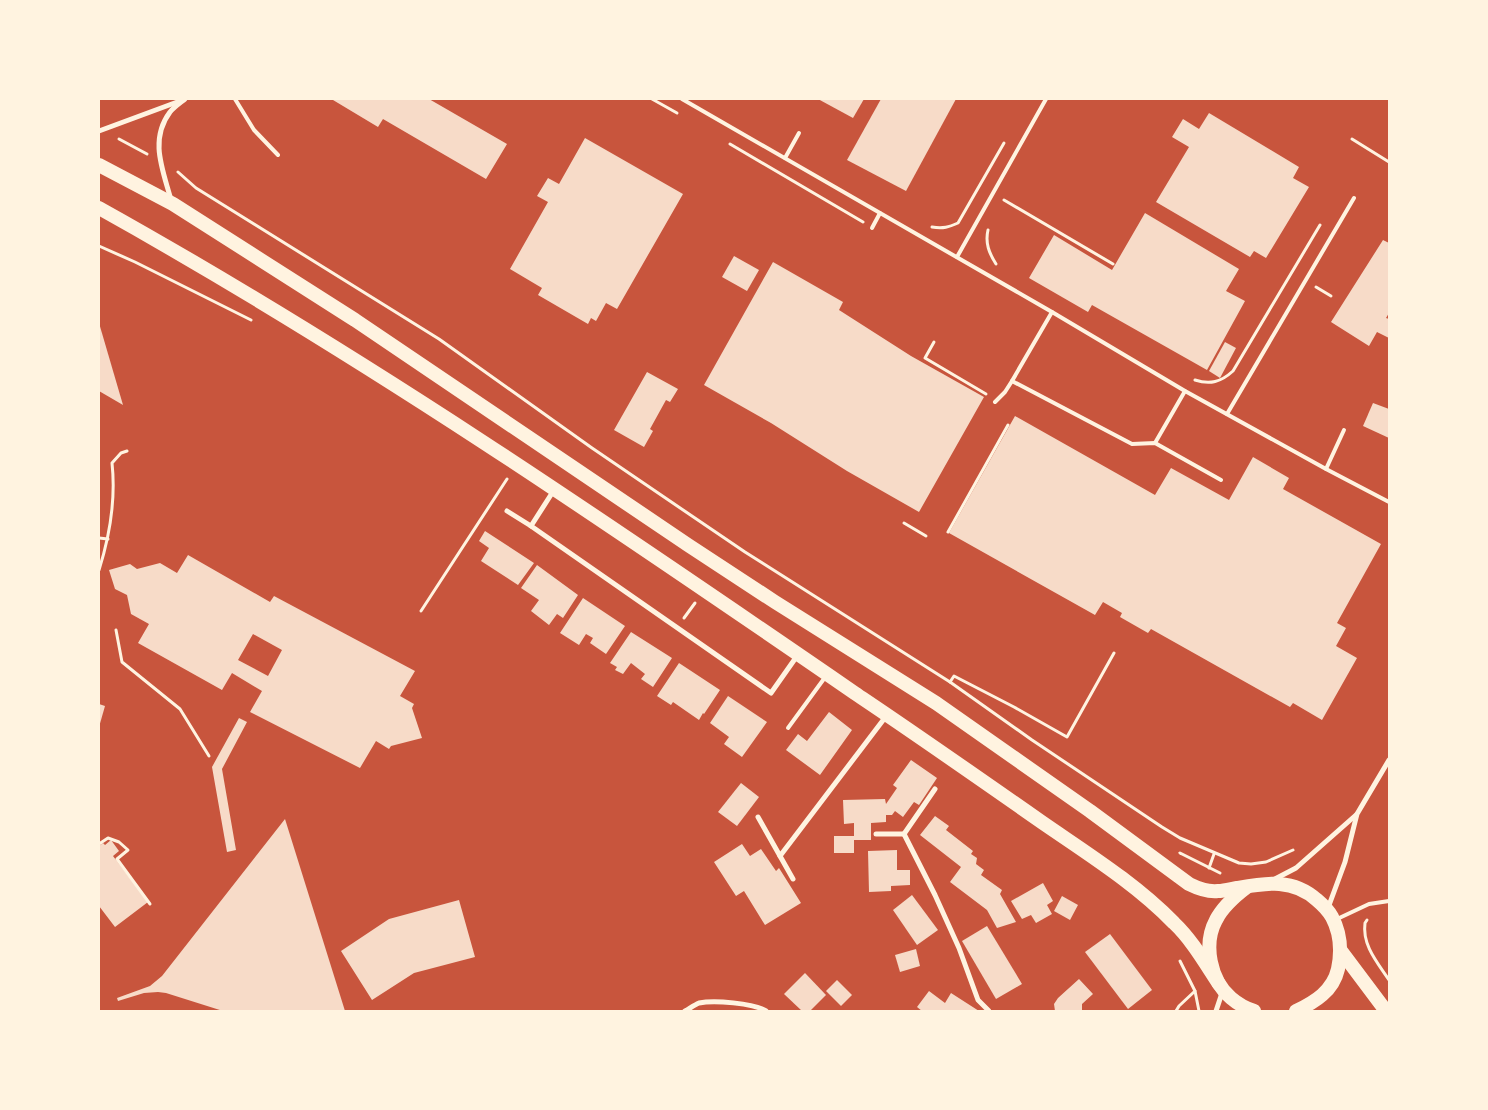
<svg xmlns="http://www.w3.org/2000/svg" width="1488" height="1110" viewBox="0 0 1488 1110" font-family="'Public Sans',sans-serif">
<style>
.building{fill:#f7dbc8;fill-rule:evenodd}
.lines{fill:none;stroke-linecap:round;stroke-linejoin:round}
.path{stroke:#fff3e0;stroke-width:3}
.service{stroke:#fff3e0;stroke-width:4}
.minor{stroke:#fff3e0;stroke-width:5}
.trunk{stroke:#fff3e0;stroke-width:14}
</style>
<rect width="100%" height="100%" fill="#c8553d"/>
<g class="building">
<path d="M334,99H429L507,144L486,179L383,119L378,127L333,100Z"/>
<path d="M818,99H864L853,118Z"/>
<path d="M881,99H956L906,191L847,160Z"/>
<path d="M1209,113L1299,167L1293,178L1309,187L1266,258L1254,251L1250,257L1156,202L1189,147L1172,137L1183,119L1199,129Z"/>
<path d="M585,138L683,194L617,309L606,303L596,321L591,318L588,324L538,295L542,288L510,269L548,202L537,196L548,178L559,184Z"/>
<path d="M1145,213L1239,269L1226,291L1245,301L1207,370L1092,305L1088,312L1029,278L1054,235L1112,270Z"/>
<path d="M1383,240L1389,243V313L1386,318L1389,319V338L1377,332L1369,346L1331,322Z"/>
<path d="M734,256L759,270L747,291L722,277Z"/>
<path d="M773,262L843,302L839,310L911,356L984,397L919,512L847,471L771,423L704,385Z"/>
<path d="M99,323L123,405L99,391Z"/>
<path d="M1225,342L1236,348L1220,378L1209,371Z"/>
<path d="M647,372L678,389L670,402L666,400L650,429L653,431L644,447L614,430Z"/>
<path d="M1373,403L1389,409V438L1363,426Z"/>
<path d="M1015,416L1155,495L1171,468L1229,500L1253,457L1289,478L1283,489L1381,544L1337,623L1346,628L1336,646L1357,658L1322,720L1293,703L1290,707L1151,629L1148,633L1120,617L1122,613L1103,602L1095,615L949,533Z"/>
<path d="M485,531L534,563L518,585L481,561L489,548L479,541Z"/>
<path d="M188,555L270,602L274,596L415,671L400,696L414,704L412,708L422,738L391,746L389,749L376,741L360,768L250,712L262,691L232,673L222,690L138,643L149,624L131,614L127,595L115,589L109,570L130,564L137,569L160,563L177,573ZM253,634L282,650L268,676L238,660Z"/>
<path d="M537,565L578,595L563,618L557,614L549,625L531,611L539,600L521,588Z"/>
<path d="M583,598L625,626L606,654L590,643L593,638L586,634L579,645L560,633Z"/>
<path d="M631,632L672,658L653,687L641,679L645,674L631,663L623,674L615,670L617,667L610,663Z"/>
<path d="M679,663L720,690L704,714L703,713L699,720L673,702L671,705L657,696Z"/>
<path d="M728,696L767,722L742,757L724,744L729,737L710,723Z"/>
<path d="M99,704L105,706L99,727Z"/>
<path d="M829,712L852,730L820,775L786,750L798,734L807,741Z"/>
<path d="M239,718L247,722L222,769L236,850L227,852L212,767Z"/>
<path d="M911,760L937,778L919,805L914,802L903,817L895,811L892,815H886V822L871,823V840H854V853H834V836H854V823L844,824L843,800L885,799L886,804L897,788L893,785Z"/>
<path d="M741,783L759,797L737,826L718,812Z"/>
<path d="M935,816L949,826L946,830L973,851L971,854L977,858L976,864L984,870L981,875L1002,890L1000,894L1016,922L997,928L987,910L950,882L961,867L920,835Z"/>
<path d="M285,819L345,1011H223L166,993L158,992L144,993L118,1001L117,998L150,986L162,976Z"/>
<path d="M111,840L119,851L113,856L148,902L115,927L99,906V846L103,843L105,845Z"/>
<path d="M742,844L750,856L761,849L776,871L779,868L801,903L765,925L744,891L736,896L714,862Z"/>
<path d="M897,850V870H910V885L891,886V891L869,892L868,851Z"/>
<path d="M1043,883L1053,901L1047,905L1052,914L1036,923L1031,915L1022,919L1011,901Z"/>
<path d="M912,895L938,930L917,945L893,910Z"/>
<path d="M1062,896L1078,905L1070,920L1054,911Z"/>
<path d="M459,900L475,957L414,973L372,1000L341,951L389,919Z"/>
<path d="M987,926L1022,984L996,999L962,941Z"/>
<path d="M1110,934L1152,990L1128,1009L1085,952Z"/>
<path d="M916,949L920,966L900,972L895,955Z"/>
<path d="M805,973L826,995L810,1011H802L784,994Z"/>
<path d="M1079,979L1093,994L1082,1004V1011H1055L1054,1004L1058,998Z"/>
<path d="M837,980L852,995L841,1006L826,991Z"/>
<path d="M929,991L945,1003L951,993L979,1011H922L917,1007Z"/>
</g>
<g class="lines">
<g class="path">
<path d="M652,99L677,113"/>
<path d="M119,139L147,154"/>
<path d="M1352,139L1389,162"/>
<path d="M730,144L863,222"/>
<path d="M178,172L196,188L439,339L592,448L689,514L745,552L950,682L1032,740L1162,827L1180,838L1239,863L1251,864L1266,862L1293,850"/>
<path d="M1004,200L1113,264"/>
<path d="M932,227C943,229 949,227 958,223L1004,143"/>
<path d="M988,230C985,243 989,253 996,264"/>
<path d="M99,246L135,262L251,320"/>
<path d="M1316,287L1331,296"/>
<path d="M934,342L925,358L986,394"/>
<path d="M1195,380C1210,385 1221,382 1233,371L1320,225"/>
<path d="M904,523L926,536"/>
<path d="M948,532L1008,425"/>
<path d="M99,538L108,539"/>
<path d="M99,570C110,535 116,500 112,463L121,453L127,451"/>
<path d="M421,611L507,479"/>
<path d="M684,618L695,603"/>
<path d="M116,630L122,662L180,709L209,756"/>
<path d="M950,682L954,676L1014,707L1067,737L1114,653"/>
<path d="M99,844L108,838L119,842L128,850L117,859L150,904"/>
<path d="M1180,853L1220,873"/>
<path d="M1209,868L1214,854"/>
<path d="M1367,920L1365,923C1362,945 1377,962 1389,980"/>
<path d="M1180,961L1195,991L1199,1011"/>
<path d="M1176,1011L1179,1006L1195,991"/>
</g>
<g class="service">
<path d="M235,99L254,130L278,155"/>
<path d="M682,99L1052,312L1185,391L1326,469L1389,502"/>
<path d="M785,158L799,133"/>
<path d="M872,228L880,213"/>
<path d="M957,257L1046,99"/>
<path d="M1012,381L1132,444L1155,443L1221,480"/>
<path d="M995,402L1005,392L1012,381L1052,312"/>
<path d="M1227,414L1354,198"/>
<path d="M1155,443L1185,391"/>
<path d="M1326,469L1344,430"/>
<path d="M788,728L826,676"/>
<path d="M1335,920L1369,904L1389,901"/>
</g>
<g class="minor">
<path d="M99,131L180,101"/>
<path d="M171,200C163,170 149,140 170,112C174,107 180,103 185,99"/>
<path d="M554,490L531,526L771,693L797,656"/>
<path d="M507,511L531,526"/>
<path d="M935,789L904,834L935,895L959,948L978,1000L989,1011"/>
<path d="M758,817L780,856L887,715"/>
<path d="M876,834H904"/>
<path d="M780,856L793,879"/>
<path d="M1273,880L1296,868L1356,815"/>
<path d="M1328,908L1345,862L1357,814L1389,760"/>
<path d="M685,1011C689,1009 694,1005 699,1003C714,1000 753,1003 766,1011"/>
<path d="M1216,1011L1222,993"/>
</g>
<g class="trunk">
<path d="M99,165L173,204L355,320L688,545L775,602L936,703L1090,811L1189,884C1197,888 1208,892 1218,891C1224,891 1231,889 1237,888C1266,883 1293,878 1317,900C1323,905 1328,910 1332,917C1341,934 1342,950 1338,969C1333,991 1315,1002 1296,1011"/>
<path d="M99,208C363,355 613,527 862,698C923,739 983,781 1043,823C1088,854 1136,884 1174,923C1192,940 1205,963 1219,984"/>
<path d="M1247,887C1235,896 1223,906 1216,920C1203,944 1210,980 1231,998C1238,1004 1245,1008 1254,1011"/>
<path d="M1341,951L1386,1011"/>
</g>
</g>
<rect width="1488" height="1110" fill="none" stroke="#fff3e0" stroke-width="200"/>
</svg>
